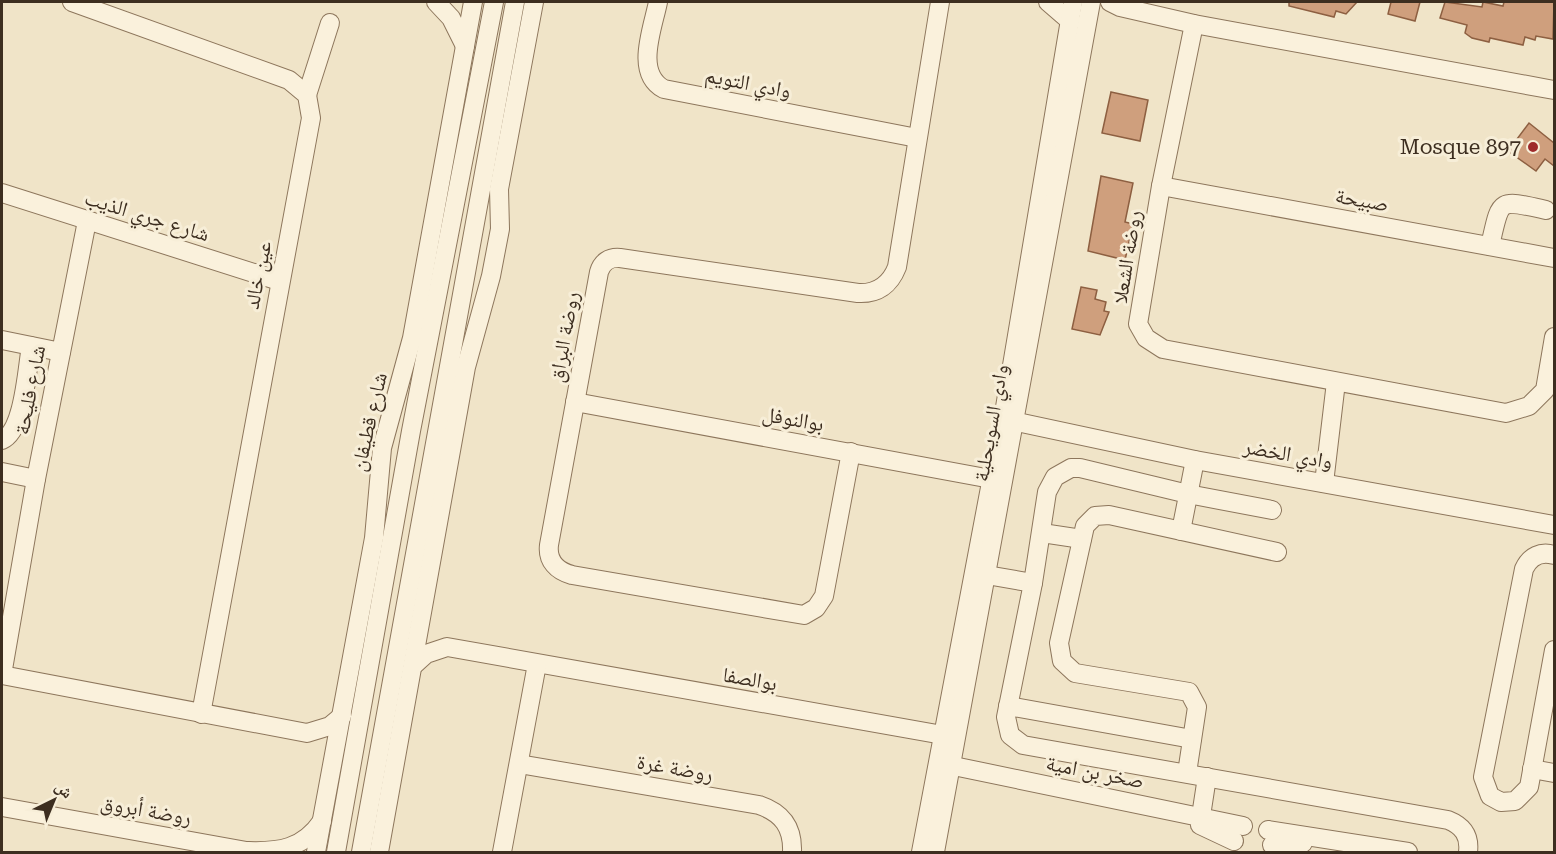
<svg xmlns="http://www.w3.org/2000/svg" width="1556" height="854" viewBox="0 0 1556 854" font-family="'Roboto Serif','Noto Naskh Arabic',serif">
<style>
.building{fill:#cf9f7d;stroke:#8d5f41;stroke-width:1.5}
.lines{fill:none;stroke-linecap:round;stroke-linejoin:round}
.minor-casing{stroke:#8d765c;stroke-width:20}
.minor{stroke:#faf1dc;stroke-width:18}
.poi-dot{fill:#9e2a2b;stroke:#f7eed8;stroke-width:2}
.labels{text-anchor:middle;stroke-width:6;stroke-linejoin:round;paint-order:stroke}
.street-label{font-size:21px;fill:#3d2e20;stroke:#f7eed8}
.poi-label{font-size:21px;fill:#3d2e20;stroke:#f7eed8;text-anchor:end}
</style>
<rect width="100%" height="100%" fill="#f0e4c8"/>
<g class="building">
<path d="M1289,2H1357L1346,14L1336,11L1334,17L1289,6Z"/>
<path d="M1391,2H1420L1415,21L1388,14Z"/>
<path d="M1445,2L1482,7L1483,2L1503,6L1504,2H1554L1553,39L1536,36L1535,40L1525,37L1523,45L1490,38L1489,42L1472,38L1465,33L1467,25L1440,18Z"/>
<path d="M1111,92L1148,100L1140,141L1102,133Z"/>
<path d="M1529,123L1554,143V166L1545,159L1536,171L1508,151Z"/>
<path d="M1101,176L1133,183L1125,222L1133,224L1125,260L1088,251Z"/>
<path d="M1081,287L1097,290L1095,299L1106,302L1104,311L1109,312L1100,335L1072,329Z"/>
</g>
<g class="lines">
<defs>
<g id="minor">
<path d="M72,2L289,80L307,95L311,118L201,714"/>
<path d="M436,2L451,18L465,46"/>
<path d="M658,2C653,28 634,73 664,89L917,138"/>
<path d="M1048,2L1070,21"/>
<path d="M1110,2L1120,7L1194,24L1554,90"/>
<path d="M1194,24L1161,186L1138,324L1146,338L1163,349L1506,413L1529,406L1545,390L1554,337"/>
<path d="M307,95L330,23"/>
<path d="M1161,186L1554,258"/>
<path d="M2,193L279,281"/>
<path d="M1490,246C1501,198 1497,199 1546,210"/>
<path d="M2,340L61,352"/>
<path d="M575,402L1002,481"/>
<path d="M1003,419L1195,460L1554,525"/>
<path d="M2,440C24,431 27,368 31,346"/>
<path d="M851,452L824,596L816,608L804,615L572,575C557,571 547,561 549,545L599,272C602,262 609,257 620,258L858,293C877,294 890,285 897,267L940,2"/>
<path d="M2,472L36,479"/>
<path d="M1324,483L1336,382"/>
<path d="M1272,510L1188,494L1080,468H1071L1055,477L1047,492L1033,583L1006,717L1010,735L1023,745L1448,820C1463,826 1470,836 1468,852"/>
<path d="M1181,531L1195,460"/>
<path d="M1042,533L1082,539"/>
<path d="M1554,555C1541,551 1530,556 1524,569L1483,777L1490,796L1501,802L1515,801L1529,787L1554,650"/>
<path d="M975,573L1033,583"/>
<path d="M415,664L426,654L447,647L954,737"/>
<path d="M2,675L36,479L87,221"/>
<path d="M2,675L307,733L330,726L342,716"/>
<path d="M1008,706L1192,739"/>
<path d="M939,763L1243,826"/>
<path d="M519,764L759,805C783,813 793,828 792,852"/>
<path d="M1532,769L1554,773"/>
<path d="M1187,773L1197,707L1189,692L1075,673L1062,661L1059,643L1085,526L1095,516L1109,515L1277,552"/>
<path d="M2,807L252,852"/>
<path d="M1201,816L1207,777"/>
<path d="M1200,825L1234,841"/>
<path d="M1268,830L1408,852"/>
<path d="M1272,845L1303,843"/>
<path d="M248,851C279,852 303,849 322,821"/>
<path d="M316,852L374,538L382,448L412,338L473,2"/>
<path d="M336,852L411,431L494,2"/>
<path d="M361,852L515,2"/>
<path d="M379,852L466,367L491,276L500,229L499,189L534,2"/>
<path d="M502,852L537,664"/>
<path d="M921,852L1003,419L1073,2"/>
<path d="M935,852L1091,2"/>
</g>
</defs>
<use href="#minor" class="minor-casing"/>
<use href="#minor" class="minor"/>
</g>
<circle class="poi-dot" cx="1533" cy="147" r="6"/>
<g class="labels">
<g class="street-label">
<text transform="translate(748 83) rotate(11)" y="7">وادي التويم</text>
<text transform="translate(1362 200) rotate(10)" y="7">صبيحة</text>
<text transform="translate(147 216) rotate(17)" y="7">شارع جري الذيب</text>
<text transform="translate(1127 257) rotate(-81)" y="7">روضة الشعلا</text>
<text transform="translate(258 275) rotate(-79)" y="7">عين خالد</text>
<text transform="translate(564 337) rotate(-80)" y="7">روضة البراق</text>
<text transform="translate(30 390) rotate(-79)" y="7">شارع فليحة</text>
<text transform="translate(793 419) rotate(10)" y="7">بوالنوفل</text>
<text transform="translate(369 422) rotate(-77)" y="7">شارع قطيفان</text>
<text transform="translate(991 423) rotate(-80)" y="7">وادي السويحلية</text>
<text transform="translate(1288 454) rotate(10)" y="7">وادي الخضر</text>
<text transform="translate(750 679) rotate(10)" y="7">بوالصفا</text>
<text transform="translate(675 768) rotate(10)" y="7">روضة غرة</text>
<text transform="translate(1095 772) rotate(11)" y="7">صخر بن امية</text>
<text transform="translate(146 810) rotate(10)" y="7">روضة أبروق</text>
</g>
<g class="poi-label">
<text x="1521" y="154">Mosque 897</text>
</g>
</g>
<rect width="1556" height="854" fill="none" stroke="#3d2e20" stroke-width="6"/>
<g transform="translate(54 800) rotate(43)" stroke="#f7eed8" stroke-width="4.5" paint-order="stroke">
<path d="M0-4.5L10 22L0 15L-10 22Z" fill="#3d2e20"/>
<text y="-9" font-size="16" font-weight="bold" text-anchor="middle" fill="#3d2e20">ش</text>
</g>
</svg>
